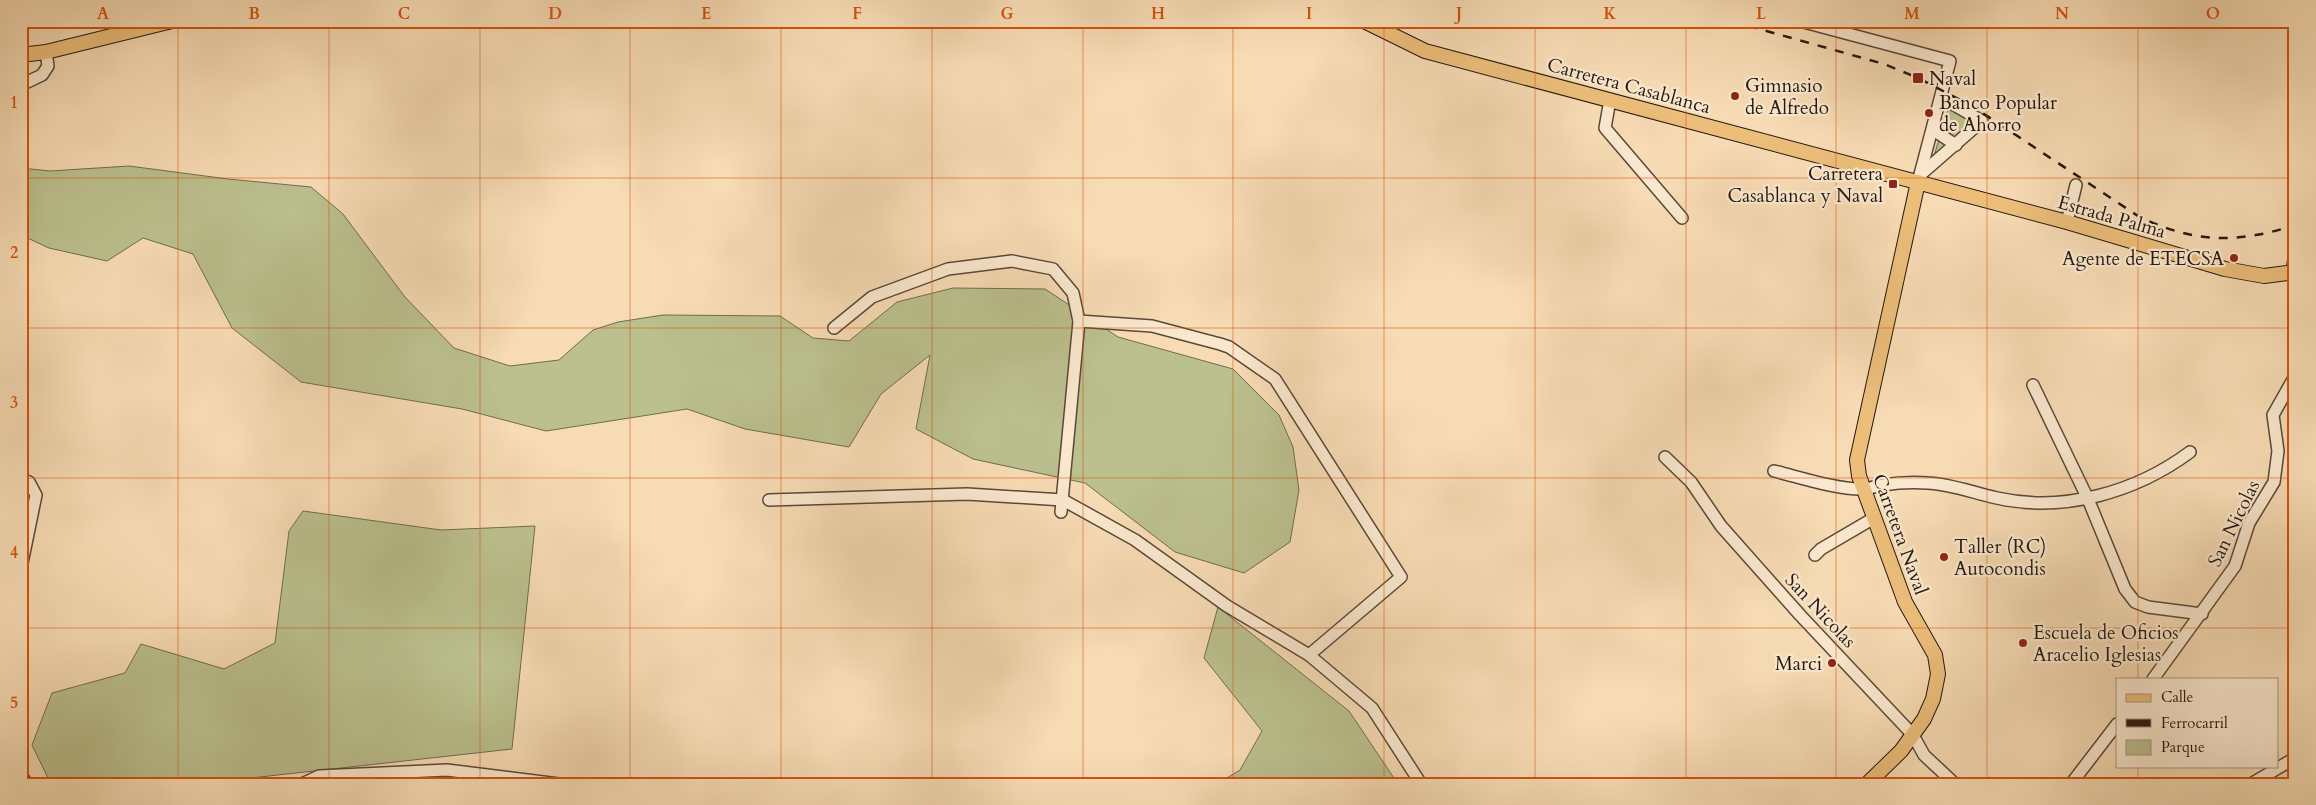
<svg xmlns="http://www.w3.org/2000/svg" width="2316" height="805" viewBox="0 0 2316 805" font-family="Cardo,serif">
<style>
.green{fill:#bbc08e;stroke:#706c4e}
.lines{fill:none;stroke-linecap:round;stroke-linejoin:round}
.minor-casing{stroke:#5a4838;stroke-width:14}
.major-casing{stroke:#26170f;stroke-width:16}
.highway-casing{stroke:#26170f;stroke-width:19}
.minor{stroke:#fae8ce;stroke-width:11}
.major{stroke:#ecbe7a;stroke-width:14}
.highway{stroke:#ecbe7a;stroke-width:16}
.rail{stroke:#26170f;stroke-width:2.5;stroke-dasharray:9 9;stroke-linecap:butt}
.grid{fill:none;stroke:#d5520c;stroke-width:1;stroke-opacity:0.55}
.poi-dot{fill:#8f2418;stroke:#fae8ce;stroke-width:2}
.labels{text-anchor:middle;stroke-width:4.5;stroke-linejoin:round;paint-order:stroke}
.poi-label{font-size:19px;fill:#26170f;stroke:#fae8ce;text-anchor:start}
.street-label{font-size:19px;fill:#26170f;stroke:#fae8ce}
.neatline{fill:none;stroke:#d5520c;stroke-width:2}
.grid-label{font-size:16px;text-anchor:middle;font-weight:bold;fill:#d5520c}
</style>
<rect width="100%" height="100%" fill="#f7dbb4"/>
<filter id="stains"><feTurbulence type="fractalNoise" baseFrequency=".004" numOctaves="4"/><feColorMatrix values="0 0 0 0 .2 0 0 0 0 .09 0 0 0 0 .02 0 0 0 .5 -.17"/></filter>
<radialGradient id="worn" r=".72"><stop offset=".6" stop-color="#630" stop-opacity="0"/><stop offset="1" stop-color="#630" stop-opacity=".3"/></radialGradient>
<g class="green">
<path d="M1949,106L1974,122L1933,159Z"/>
<path d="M129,166L228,179L311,187L343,214L405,297L454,348L510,366L559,360L593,330L618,322L663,315L780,316L813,338L849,341L897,302L953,288L1045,289L1118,337L1233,369L1279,415L1293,447L1299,490L1290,542L1244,573L1175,552L1085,483L973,459L916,429L930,355L881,394L849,447L745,429L687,409L546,431L462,409L301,382L232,328L193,254L143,238L107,261L49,248L21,235V168L50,171Z"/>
<path d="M303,511L441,530L535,526L512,749L197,784H56L50,782L32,745L52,693L125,673L141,644L224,669L275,643L289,531Z"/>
<path d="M1218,607L1349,711L1398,784H1217L1240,770L1262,731L1204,658Z"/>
</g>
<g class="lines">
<defs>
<g id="minor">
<path d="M1800,21L1950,61L1918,182"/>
<path d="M21,85L42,75L48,66L46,52"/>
<path d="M1610,100L1605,128L1682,218"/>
<path d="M1933,130L1956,145"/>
<path d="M1920,175L1982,121L1942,98"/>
<path d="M2067,222L2076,185"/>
<path d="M2292,273L2295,252"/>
<path d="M1079,321L1152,326L1220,344L1229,347L1275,379L1401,577L1309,655"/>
<path d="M834,328L872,297L948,269L1012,261L1053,269L1073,293L1079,321L1061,512"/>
<path d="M2033,385L2088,499L2125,589L2135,602L2148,607L2202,614"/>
<path d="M1665,457L1691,482L1721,526L1800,615L1913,735L1924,755L1955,784"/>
<path d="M1774,471C1799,477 1838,490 1863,489C1869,489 1876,486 1882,485C1896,483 1913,482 1927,483C1952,484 1973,493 1997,498C2064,513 2136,492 2190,452"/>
<path d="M21,479L29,482L36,495L21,568"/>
<path d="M769,500L967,494L1063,500L1135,540L1227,606L1309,655L1372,708L1421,784"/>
<path d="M1815,555L1821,549L1874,518"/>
<path d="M2153,679L2235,566L2249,523L2274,482L2278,451L2273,415L2295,376"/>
<path d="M302,784L319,776L447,770L559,784"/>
<path d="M2071,784L2117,724"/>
<path d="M2251,784L2295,758"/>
</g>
<g id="major">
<path d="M1364,21L1425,51L2067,222L2225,269L2264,276L2295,272"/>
<path d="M21,55L46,52L172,21"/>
<path d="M1867,784L1901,751L1924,719L1933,699L1938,674L1935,655L1905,602L1859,476L1857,460L1918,182"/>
</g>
<path id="highway" d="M21,779L23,784"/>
</defs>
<use href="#minor" class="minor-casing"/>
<use href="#major" class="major-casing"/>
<use href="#highway" class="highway-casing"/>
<use href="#minor" class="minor"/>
<use href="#major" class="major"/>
<use href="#highway" class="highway"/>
<path class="rail" d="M1731,21L1884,64L1918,78L1972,106L2138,216C2192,243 2238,244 2295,225"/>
</g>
<path class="grid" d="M178,21V784M329,21V784M480,21V784M630,21V784M781,21V784M932,21V784M1083,21V784M1233,21V784M1384,21V784M1535,21V784M1686,21V784M1836,21V784M1987,21V784M2138,21V679M21,178H2295M21,328H2295M21,478H2295M21,628H2295M2138,766V784"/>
<g class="poi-dot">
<rect x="1912" y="72" width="12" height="12" rx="2.5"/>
<circle cx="1735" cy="96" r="5"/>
<circle cx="1929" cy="113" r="5"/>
<rect x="1888" y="179" width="10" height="10" rx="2.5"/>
<circle cx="2234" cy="258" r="5"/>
<circle cx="1944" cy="557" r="5"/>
<circle cx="2023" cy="643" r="5"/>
<circle cx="1832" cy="663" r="5"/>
</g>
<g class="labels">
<g class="poi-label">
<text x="1929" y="85">Naval</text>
<text x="1745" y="92">Gimnasio<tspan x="1745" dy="22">de Alfredo</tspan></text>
<text x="1939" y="109">Banco Popular<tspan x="1939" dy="22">de Ahorro</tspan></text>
<text x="1883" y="180" text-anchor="end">Carretera<tspan x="1883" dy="22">Casablanca y Naval</tspan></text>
<text x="2224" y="265" text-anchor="end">Agente de ETECSA</text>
<text x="1954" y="553">Taller (RC)<tspan x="1954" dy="22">Autocondis</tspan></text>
<text x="2033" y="639">Escuela de Oficios<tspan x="2033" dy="22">Aracelio Iglesias</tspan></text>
<text x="1822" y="670" text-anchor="end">Marci</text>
</g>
<g class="street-label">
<text transform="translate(1629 85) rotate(15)" y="7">Carretera Casablanca</text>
<text transform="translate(2112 216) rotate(16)" y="7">Estrada Palma</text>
<text transform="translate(2233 523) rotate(-64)" y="7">San Nicolas</text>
<text transform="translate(1901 534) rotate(70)" y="7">Carretera Naval</text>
<text transform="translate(1821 610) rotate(47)" y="7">San Nicolas</text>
</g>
</g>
<rect width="2316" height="805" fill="none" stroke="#f7dbb4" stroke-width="55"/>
<rect x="2116" y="678" width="162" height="90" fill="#fae8ce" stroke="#a59482"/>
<rect x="2126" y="694" width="25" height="8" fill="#ecbe7a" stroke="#a59482"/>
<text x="2161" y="702" font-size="15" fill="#26170f">Calle</text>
<rect x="2126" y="719" width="25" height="8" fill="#26170f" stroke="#a59482"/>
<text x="2161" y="728" font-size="15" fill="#26170f">Ferrocarril</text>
<rect x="2126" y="740" width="25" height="15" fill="#bbc08e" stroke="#a59482"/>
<text x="2161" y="752" font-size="15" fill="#26170f">Parque</text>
<rect x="28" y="28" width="2260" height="750" class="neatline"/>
<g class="grid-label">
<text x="103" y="19">A</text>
<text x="254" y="19">B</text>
<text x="404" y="19">C</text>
<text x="555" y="19">D</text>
<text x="706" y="19">E</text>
<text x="857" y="19">F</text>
<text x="1007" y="19">G</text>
<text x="1158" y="19">H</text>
<text x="1309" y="19">I</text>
<text x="1459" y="19">J</text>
<text x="1610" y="19">K</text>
<text x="1761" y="19">L</text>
<text x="1912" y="19">M</text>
<text x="2062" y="19">N</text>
<text x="2213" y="19">O</text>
<text x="14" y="108">1</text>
<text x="14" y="258">2</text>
<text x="14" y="408">3</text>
<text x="14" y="558">4</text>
<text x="14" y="708">5</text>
</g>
<rect width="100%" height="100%" filter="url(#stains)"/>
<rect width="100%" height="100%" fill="url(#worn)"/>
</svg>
